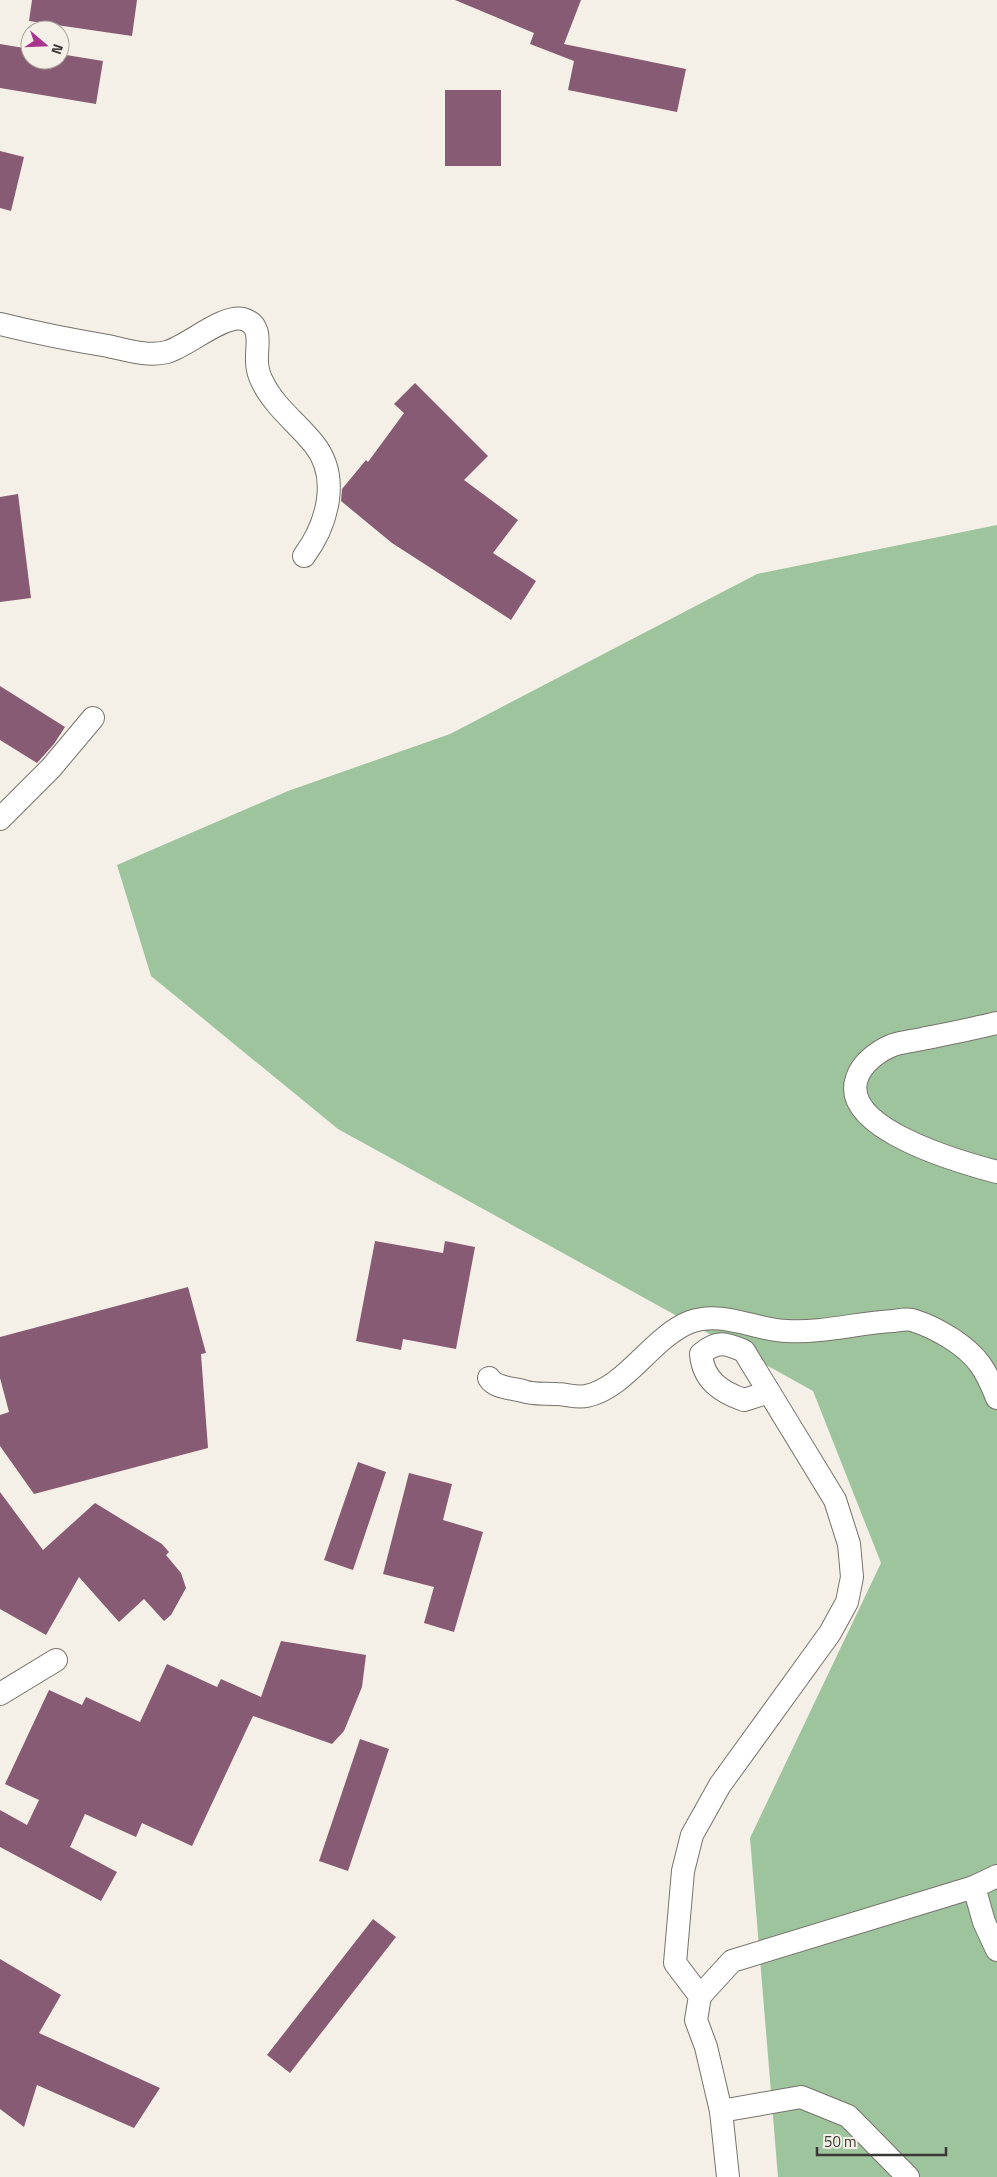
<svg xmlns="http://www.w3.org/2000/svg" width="997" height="2177" viewBox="0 0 997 2177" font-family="'Titillium Web',sans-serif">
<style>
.forest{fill:#9ec49e}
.building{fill:#875b73}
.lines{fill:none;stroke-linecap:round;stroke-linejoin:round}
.minor-casing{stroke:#77726b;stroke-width:24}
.minor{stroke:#fff;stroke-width:22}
</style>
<rect width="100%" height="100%" fill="#f5f0e7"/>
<path class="forest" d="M997,525V2177H778L750,1838L881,1563L813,1391L338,1129L151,976L117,865L288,791L450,734L757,574Z"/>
<g class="building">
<path d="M32,0H137L132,36L29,21Z"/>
<path d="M455,0H581L564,44L686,69L677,112L568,90L574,61L530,44L534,33Z"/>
<path d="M0,44L30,49V60H60V54L103,61L96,104L0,88Z"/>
<rect x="445" y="90" width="56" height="76"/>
<path d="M0,151L24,157L11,211L0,208Z"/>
<path d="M415,383L488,456L464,480L518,520L493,553L536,581L511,620L392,543L341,501L342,489L366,460L368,462L404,413L394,404Z"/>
<path d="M18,494L31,598L0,602V497Z"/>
<path d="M0,686L65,727L54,744L37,763L0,740Z"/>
<path d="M375,1241L443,1253L445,1241L475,1247L456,1349L403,1339L401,1350L356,1341Z"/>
<path d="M188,1287L206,1353L201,1354L208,1448L34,1494L0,1446V1415L9,1412L0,1378V1337Z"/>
<path d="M358,1462L386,1472L353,1570L324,1560Z"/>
<path d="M409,1473L452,1484L443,1520L483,1532L454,1632L424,1623L434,1587L383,1574Z"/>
<path d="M0,1492L43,1550L95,1503L162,1544L169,1552L166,1555L181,1573L186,1588L171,1615L164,1621L144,1599L119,1622L79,1577L46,1635L0,1609Z"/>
<path d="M281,1641L366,1655L362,1687L344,1731L332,1744L253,1716L192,1846L142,1823L136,1837L85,1814L70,1847L117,1872L101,1901L0,1847V1810L27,1825L39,1800L5,1784L49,1690L82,1705L86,1697L140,1722L167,1664L217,1687L221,1679L261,1697Z"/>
<path d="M360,1739L389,1749L348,1871L319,1861Z"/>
<path d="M373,1919L396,1937L290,2073L267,2055Z"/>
<path d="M0,1959L61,1995L39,2033L160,2088L134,2128L37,2085L24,2127L0,2109Z"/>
</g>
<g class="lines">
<defs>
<g id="minor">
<path d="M0,324C36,333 71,340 108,346C127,350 148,357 167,352C188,346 223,314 243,319C264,325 256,346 257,361C257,369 259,376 263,383C274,406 298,424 314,444C341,478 327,525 304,556"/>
<path d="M0,819L51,768L93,718"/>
<path d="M997,1023C973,1029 947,1034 922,1039C913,1041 902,1042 893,1045C878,1051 862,1063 857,1078C839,1129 963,1163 997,1172"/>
<path d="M489,1378C495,1388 511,1388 523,1391C534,1395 544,1393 556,1394C566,1394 577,1398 586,1396C626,1388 652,1337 690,1322C722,1310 755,1330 787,1331C823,1333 857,1323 893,1321C900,1320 909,1318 915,1321C928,1325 941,1332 952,1339C978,1356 986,1370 997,1398"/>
<path d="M0,1694L56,1660"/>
<path d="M974,1887L997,1876"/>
<path d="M700,1996L732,1961L974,1887L984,1922L997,1950"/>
<path d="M721,2111L801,2097L848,2116L908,2177"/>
<path d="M728,2177L721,2111L706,2047L696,2020L700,1996L675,1963L683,1871L692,1835L720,1785L830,1633L847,1602L852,1577L849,1544L835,1500L744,1351C726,1343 717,1340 701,1354C703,1380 721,1392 744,1400L769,1392"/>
</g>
</defs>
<use href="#minor" class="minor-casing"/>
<use href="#minor" class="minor"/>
</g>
<g transform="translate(45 45) rotate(109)"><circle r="24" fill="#f5f0e7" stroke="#aaa69f"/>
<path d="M0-4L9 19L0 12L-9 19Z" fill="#a9348d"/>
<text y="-8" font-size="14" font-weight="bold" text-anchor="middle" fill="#3a3734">N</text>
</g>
<path d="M817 2147v8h129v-8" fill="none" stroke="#3a3734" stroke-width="2.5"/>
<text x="824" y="2147" font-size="15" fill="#3a3734" stroke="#f5f0e7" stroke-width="4" paint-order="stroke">50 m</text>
</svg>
